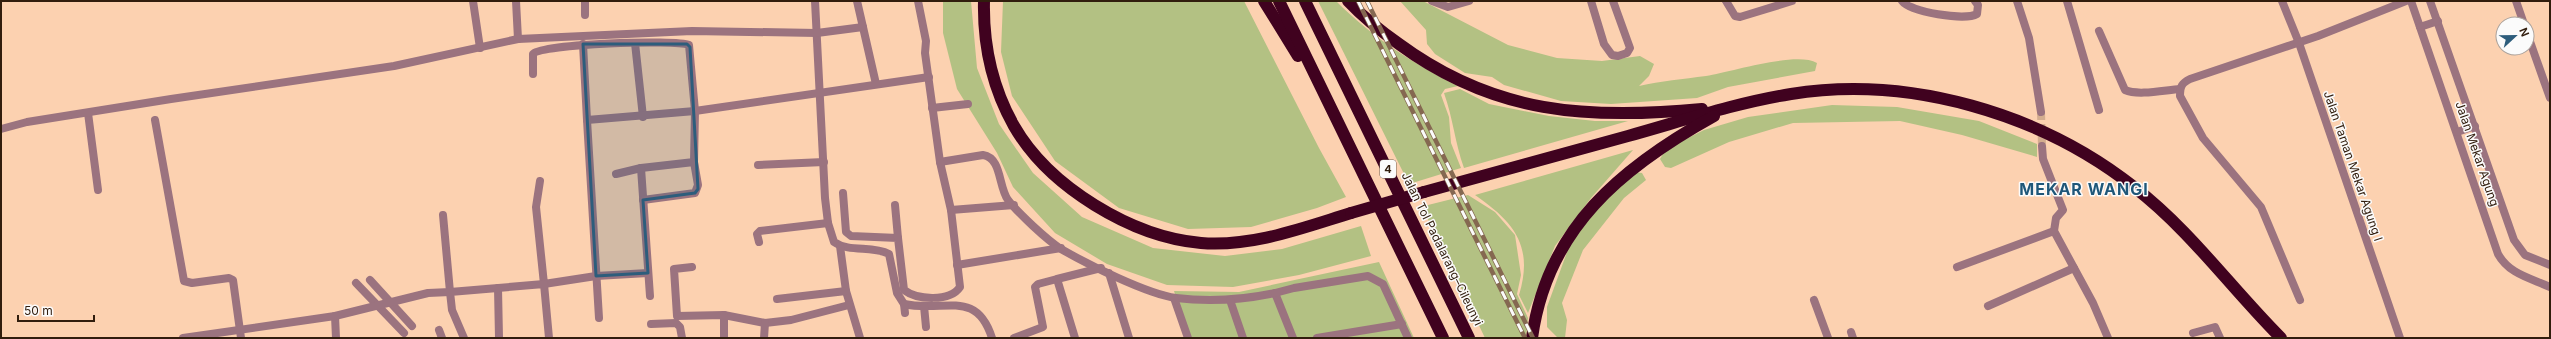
<svg xmlns="http://www.w3.org/2000/svg" width="2551" height="339" viewBox="0 0 2551 339" font-family="Inter,sans-serif">
<style>
.green{fill:#b3c183}
.lines{fill:none;stroke-linecap:round;stroke-linejoin:round}
.minor-tunnel{stroke:#d3ad8f;stroke-width:8;stroke-dasharray:8 4;stroke-linecap:butt}
.minor{stroke:#9b737f;stroke-width:8}
.motorway{stroke:#40021f;stroke-width:12}
.rail-casing{stroke:#856851;stroke-width:4.5}
.rail{stroke:#fbfbfb;stroke-width:3;stroke-dasharray:9;stroke-linecap:butt}
.motorway-bridge{stroke:#40021f;stroke-width:12}
.marked{fill:#2d5d7c;fill-opacity:0.2;stroke:#2d5d7c;stroke-width:3;stroke-linejoin:round}
.labels{text-anchor:middle;stroke-width:3;stroke-linejoin:round;paint-order:stroke}
.shield{fill:#fbfbfb;stroke:#6e6054;stroke-width:1}
.shield-label{font-size:11px;font-weight:bold;fill:#311d0d}
.street-label{font-size:12px;fill:#311d0d;stroke:#fbfbfb}
.district-label{font-size:16px;font-weight:bold;letter-spacing:1px;fill:#1f5779;stroke:#fbfbfb}
</style>
<rect width="100%" height="100%" fill="#fcd1b0"/>
<g class="green">
<path d="M943,1H971L977,68L999,124L1033,173L1082,217L1153,248L1225,256L1282,249L1361,226L1371,256L1299,275L1233,287L1167,285L1107,264L1055,233L1013,187L997,153L957,89L943,33Z"/>
<path d="M1003,1H1244L1319,148L1346,197L1317,208L1251,227L1188,229L1119,208L1055,161L1012,96L1001,52Z"/>
<path d="M1318,1H1336C1372,37 1412,63 1458,86L1445,89L1441,95L1449,117L1451,143L1461,168L1409,184Z"/>
<path d="M1400,1H1423L1508,45L1557,58L1602,61L1640,56L1654,64L1649,76L1639,86C1661,81 1683,79 1706,76C1731,72 1796,51 1817,63L1815,71L1728,87L1697,98L1611,104L1561,101L1504,85L1492,77L1465,73L1435,54L1427,44L1426,30Z"/>
<path d="M1460,89L1489,104L1549,116L1595,121H1628L1464,168C1455,143 1453,118 1444,93Z"/>
<path d="M1832,105L1897,107L1979,121L2037,144V157L1962,135L1900,121L1793,123L1729,142L1671,168L1665,167L1660,159L1666,149L1704,130L1748,117Z"/>
<path d="M1633,150L1591,198L1555,246L1528,313L1519,295C1534,246 1514,222 1475,195Z"/>
<path d="M1634,172L1642,173L1646,180L1624,198L1583,250L1562,303L1567,320L1565,338H1558L1547,327V307L1574,233Z"/>
<path d="M1468,195L1495,212L1515,235L1521,275L1517,294L1528,318L1526,338H1485L1427,217L1424,206Z"/>
<path d="M1379,262L1414,338H1189L1174,291L1239,292Z"/>
</g>
<g class="lines">
<path class="minor-tunnel" d="M2041,112L2042,146"/>
<g class="minor">
<path d="M473,1L480,48"/>
<path d="M516,1L518,39"/>
<path d="M585,1V15"/>
<path d="M815,1L825,198L828,223L834,242C850,253 872,245 889,254L897,293L904,304C944,313 976,288 992,338"/>
<path d="M857,1L876,84"/>
<path d="M1432,1L1448,7L1469,1"/>
<path d="M1591,1L1604,44L1612,55L1618,56L1627,53L1630,48L1613,1"/>
<path d="M1726,1L1735,16L1740,17L1792,1"/>
<path d="M1902,1C1910,12 1965,21 1977,14L1978,5L1975,1"/>
<path d="M2017,1L2029,38L2041,112"/>
<path d="M2067,1L2099,110"/>
<path d="M2282,1L2299,43L2400,338"/>
<path d="M2411,1L2498,254C2509,274 2530,278 2550,287"/>
<path d="M2430,1L2514,240L2525,255L2550,265"/>
<path d="M2516,1L2524,24"/>
<path d="M2420,27L2438,21"/>
<path d="M2099,31L2125,90C2138,96 2165,90 2180,89"/>
<path d="M2527,33L2550,98"/>
<path d="M635,43L643,117"/>
<path d="M583,44L587,120"/>
<path d="M533,74V54C540,44 676,39 689,45L695,111L694,162L641,168L616,174"/>
<path d="M932,108L968,104"/>
<path d="M88,113L98,190"/>
<path d="M155,120L184,281L192,283L229,278L233,280L241,338"/>
<path d="M1,129L27,122L171,99L394,66L518,39L692,31L817,33L863,27"/>
<path d="M2457,132L2475,126"/>
<path d="M2042,146L2043,159L2063,210L2056,218L2054,231L2093,303L2108,338"/>
<path d="M940,162L983,155C1002,158 998,186 1008,200C1018,213 1047,240 1061,249C1087,264 1147,294 1176,298C1209,302 1242,300 1275,293L1293,338"/>
<path d="M758,165L824,162"/>
<path d="M641,168L650,296"/>
<path d="M540,181L536,207L544,284L596,276L648,273"/>
<path d="M843,193L846,232L851,236L898,238L904,290C917,300 950,302 960,287L951,210L940,162L925,53L926,41L918,1"/>
<path d="M643,200L695,193L698,185L694,162"/>
<path d="M895,205L898,238"/>
<path d="M951,210L1014,205"/>
<path d="M759,242L757,234L760,231L828,223"/>
<path d="M840,246L846,291L860,338"/>
<path d="M957,265L1061,248"/>
<path d="M692,267L674,269L677,316L724,315L765,323L791,320L849,305"/>
<path d="M1957,267L2054,231"/>
<path d="M1109,273L1129,338"/>
<path d="M370,280L412,326"/>
<path d="M356,283L404,333"/>
<path d="M498,288L499,338"/>
<path d="M1275,293L1294,288L1368,276L1383,284L1408,338"/>
<path d="M1174,298L1188,338"/>
<path d="M777,299L846,291"/>
<path d="M1230,300L1243,338"/>
<path d="M1814,300L1828,338"/>
<path d="M2300,300L2261,207L2203,138L2180,96C2180,86 2182,83 2190,79L2318,36L2406,1"/>
<path d="M904,304L905,313"/>
<path d="M924,306L926,327"/>
<path d="M1988,306L2074,268"/>
<path d="M335,316L336,338"/>
<path d="M599,318L587,120L695,111L929,77"/>
<path d="M651,324L676,323L680,327L682,338"/>
<path d="M439,330L442,338"/>
<path d="M1851,332L1853,338"/>
<path d="M2193,333L2215,327L2220,338"/>
<path d="M183,338L335,316L428,293L450,292L443,215"/>
<path d="M464,338L452,310L450,292L544,284L549,338"/>
<path d="M724,338V315"/>
<path d="M764,338L765,323"/>
<path d="M1014,338L1043,327L1035,287L1038,284L1057,279"/>
<path d="M1075,338L1057,279L1101,268"/>
<path d="M1317,338L1402,324"/>
</g>
<g class="motorway">
<path d="M984,1C983,45 992,87 1014,126C1049,187 1132,237 1201,243C1253,247 1302,228 1351,213"/>
<path d="M1264,1L1298,56"/>
<path d="M1279,1L1443,338"/>
<path d="M1305,1L1469,338"/>
<path d="M1348,1C1363,17 1382,32 1399,44C1494,114 1588,120 1702,109"/>
<path d="M1424,192C1492,173 1560,155 1628,136C1682,121 1735,103 1791,94C1909,75 2040,113 2134,187C2190,230 2231,288 2281,338"/>
<path d="M1532,338C1547,228 1622,167 1714,116"/>
</g>
<defs>
<g id="rail">
<path d="M1358,1L1525,338"/>
<path d="M1367,1L1533,338"/>
</g>
</defs>
<use href="#rail" class="rail-casing"/>
<use href="#rail" class="rail"/>
<path class="motorway-bridge" d="M1351,213L1424,192"/>
</g>
<path class="marked" d="M583,44H687L690,47L698,189L695,193L643,200L648,273L596,276Z"/>
<g class="labels">
<rect class="shield" x="1380" y="160" width="16" height="18" rx="3"/>
<g class="shield-label">
<text x="1388" y="173">4</text>
</g>
<g class="street-label">
<text transform="translate(2477 154) rotate(71)" y="4">Jalan Mekar Agung</text>
<text transform="translate(2353 166) rotate(71)" y="4">Jalan Taman Mekar Agung I</text>
<text transform="translate(1442 249) rotate(64)" y="4">Jalan Tol Padalarang–Cileunyi</text>
</g>
<g class="district-label">
<text x="2084" y="195">MEKAR WANGI</text>
</g>
</g>
<rect width="2551" height="339" fill="none" stroke="#311d0d" stroke-width="4"/>
<g transform="translate(2515 36) rotate(68)"><circle r="19" fill="#fbfbfb" stroke="#aaa29c"/>
<path d="M0-3L7 15L0 10L-7 15Z" fill="#2d5d7c"/>
<text y="-6" font-size="11" font-weight="bold" text-anchor="middle" fill="#311d0d">N</text>
</g>
<path d="M18 315v6h76v-6" fill="none" stroke="#311d0d" stroke-width="2"/>
<text x="24" y="315" font-size="12" fill="#311d0d" stroke="#fbfbfb" stroke-width="3" paint-order="stroke">50 m</text>
</svg>
